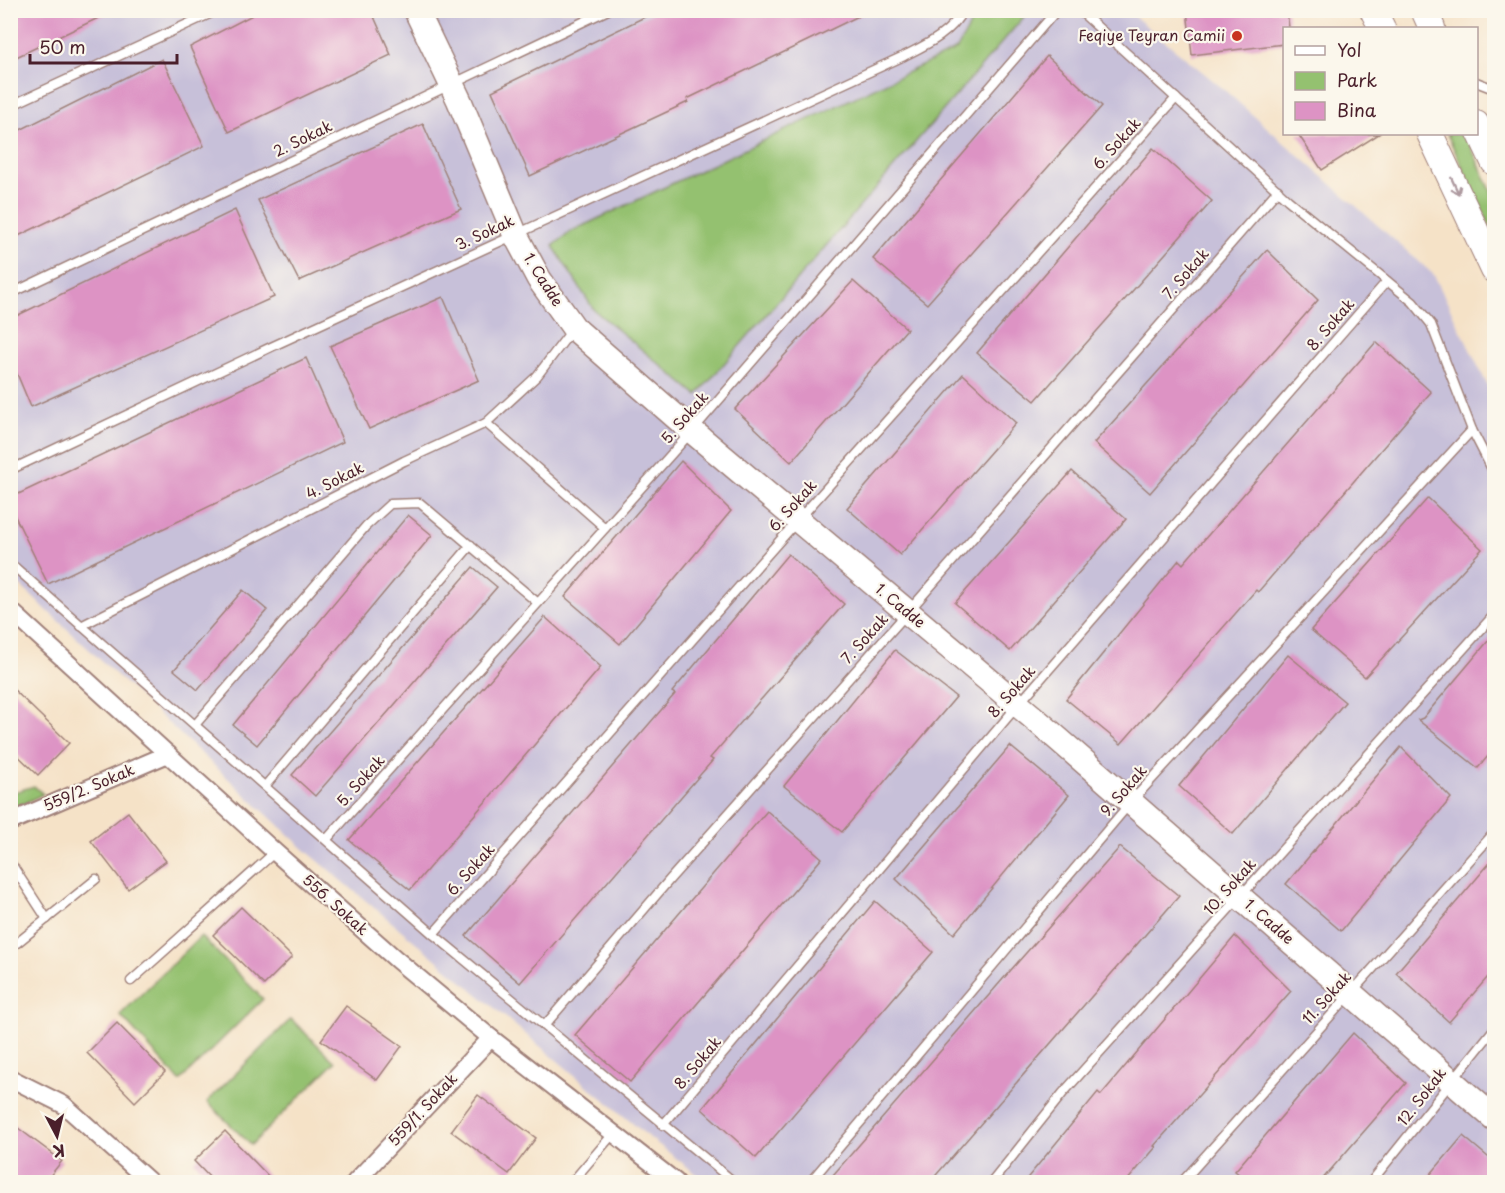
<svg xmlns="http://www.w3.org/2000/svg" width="1505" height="1193" viewBox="0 0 1505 1193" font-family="'Playpen Sans',sans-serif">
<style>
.industrial{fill:#c7c0d9}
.green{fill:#94c170;stroke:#6f704e;stroke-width:1.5}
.building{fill:#dd93c4}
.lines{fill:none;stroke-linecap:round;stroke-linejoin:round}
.lane-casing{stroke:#a08079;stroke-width:11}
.street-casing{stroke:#a08079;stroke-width:20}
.secondary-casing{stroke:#a08079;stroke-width:27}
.primary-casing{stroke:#a08079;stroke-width:28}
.lane{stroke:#fff;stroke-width:8}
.street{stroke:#fff;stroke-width:16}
.secondary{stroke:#fff;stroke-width:24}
.primary{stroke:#fff;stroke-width:26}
.oneway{stroke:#ae9aa0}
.poi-dot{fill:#c8321e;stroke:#fbf7ec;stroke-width:2}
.labels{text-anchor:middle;stroke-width:4.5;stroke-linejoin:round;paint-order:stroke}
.poi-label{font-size:15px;fill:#4a1f2b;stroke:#fbf7ec;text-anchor:end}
.street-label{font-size:15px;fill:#4a1f2b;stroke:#fbf7ec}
</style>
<rect width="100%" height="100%" fill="#fbf7ec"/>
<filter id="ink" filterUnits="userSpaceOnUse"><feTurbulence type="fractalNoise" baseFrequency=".0167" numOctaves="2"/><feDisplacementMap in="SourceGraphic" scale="12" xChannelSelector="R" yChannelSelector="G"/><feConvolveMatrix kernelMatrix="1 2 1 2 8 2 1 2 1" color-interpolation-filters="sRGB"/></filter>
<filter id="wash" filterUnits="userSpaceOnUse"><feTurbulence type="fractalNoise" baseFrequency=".008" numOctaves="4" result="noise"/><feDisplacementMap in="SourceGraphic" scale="24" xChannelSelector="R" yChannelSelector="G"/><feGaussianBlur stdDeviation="1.35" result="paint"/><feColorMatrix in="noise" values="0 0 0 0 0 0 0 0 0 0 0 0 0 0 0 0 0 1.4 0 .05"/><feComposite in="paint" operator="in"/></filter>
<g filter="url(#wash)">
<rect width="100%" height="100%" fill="#f5e2c7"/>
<path class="industrial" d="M10,11H1128L1221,87L1434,275L1494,399V1182H707L650,1138L304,849L11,577Z"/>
<g class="green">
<path d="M978,11H1029L697,395L594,310L553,246L572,231L957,49Z"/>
<path d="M1447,134H1465L1494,197V235Z"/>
<path d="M34,786L43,794L11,810V793Z"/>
<path d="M201,936L263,999L180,1081L120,1015Z"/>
<path d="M291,1019L335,1062L251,1145L207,1102Z"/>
</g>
<g id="blocks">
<g class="building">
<path d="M10,10H115L10,60Z"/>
<path d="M262,10H371L391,55L229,132L190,47Z"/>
<path d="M659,10H871L687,99L688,102L530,176L492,91Z"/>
<path d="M1187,10H1287L1289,28H1284V44L1192,55Z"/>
<path d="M1047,56L1102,106L927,304L873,259Z"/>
<path d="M162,59L204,146L10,240V135Z"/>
<path d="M423,124L461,209L299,281L258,200Z"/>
<path d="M1298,134H1379L1322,170Z"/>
<path d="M1153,148L1212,201L1035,401L977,353Z"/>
<path d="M235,210L274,297L31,407L10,357V319Z"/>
<path d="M1267,250L1318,300L1150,493L1094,443Z"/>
<path d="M853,281L907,329L791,462L735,409Z"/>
<path d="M443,297L479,380L369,429L330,346Z"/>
<path d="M1376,342L1431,392L1258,592L1256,590L1121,744L1066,699L1179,560L1183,564Z"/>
<path d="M306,358L343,442L48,584L10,506V498Z"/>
<path d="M963,374L1016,423L900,555L847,508Z"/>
<path d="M681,461L731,511L620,644L565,597Z"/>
<path d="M1072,471L1126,519L1010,651L955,603Z"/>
<path d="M1428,498L1482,549L1365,677L1311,630Z"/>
<path d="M408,515L432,535L257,745L233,725Z"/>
<path d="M788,554L844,604L710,758L713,760L520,983L466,936L675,694L672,692Z"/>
<path d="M473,567L497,587L315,796L292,775Z"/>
<path d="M243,590L267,610L198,690L174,670Z"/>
<path d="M545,617L601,667L410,890L349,840Z"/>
<path d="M1494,634V749L1478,768L1418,720L1423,718Z"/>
<path d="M895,650L956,697L842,832L784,786Z"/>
<path d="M1288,655L1345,702L1233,834L1179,786Z"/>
<path d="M10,686L69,743L38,775L10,748Z"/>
<path d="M1010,746L1069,795L954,934L896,879Z"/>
<path d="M1401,747L1451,798L1341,931L1286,884Z"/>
<path d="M767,811L822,858L630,1082L575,1035Z"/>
<path d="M128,812L166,861L128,889L91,841Z"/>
<path d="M1120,847L1179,896L930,1182H827L1003,979Z"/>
<path d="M1494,858V970L1449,1022L1396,973Z"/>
<path d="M875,901L933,952L756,1158L702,1109Z"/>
<path d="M241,907L292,957L264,985L213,935Z"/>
<path d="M1235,936L1291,991L1154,1146L1156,1147L1126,1182H1024L1098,1092L1101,1095Z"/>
<path d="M346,1006L402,1046L377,1080L321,1040Z"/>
<path d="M117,1023L165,1072L135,1102L87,1053Z"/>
<path d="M1353,1033L1406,1083L1320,1182H1249L1235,1171Z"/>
<path d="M478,1095L536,1138L509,1174L451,1131Z"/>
<path d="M10,1122L62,1161L45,1182H17L10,1177Z"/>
<path d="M225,1131L274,1182H214L194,1161Z"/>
<path d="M1463,1136L1494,1162V1182H1424Z"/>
</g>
</g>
</g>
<g filter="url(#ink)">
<use href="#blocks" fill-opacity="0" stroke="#a08079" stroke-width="1.5"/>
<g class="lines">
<defs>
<g id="lane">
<path d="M1079,10L1288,200L1413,302L1431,324L1472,430L1494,473"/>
<path d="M1476,82L1494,89"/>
<path d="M10,106L218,10"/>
<path d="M10,294L608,10"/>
<path d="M486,423L605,528"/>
<path d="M10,470L271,347L904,56C926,45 951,34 963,10"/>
<path d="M10,563L433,934L734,1182"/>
<path d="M81,626L404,461L486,423L537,376L572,330"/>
<path d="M195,725L366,526L390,504L420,503L538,603"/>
<path d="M265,786L471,545"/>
<path d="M327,839L692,431L1057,10"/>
<path d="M10,862L47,919"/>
<path d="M433,934L798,520L1176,98"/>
<path d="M17,943L96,879"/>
<path d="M131,981L275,852"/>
<path d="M545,1025L671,878L908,612L1278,190"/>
<path d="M663,1125L1018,705L1387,281"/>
<path d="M572,1182L613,1134"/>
<path d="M810,1182L1131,802L1472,430"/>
<path d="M992,1182L1063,1093L1494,615"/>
<path d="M1182,1182L1494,833"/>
<path d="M1371,1182L1494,1029"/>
</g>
<g id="street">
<path d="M10,610L275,852L397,960L491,1038L676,1182"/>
<path d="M10,822L168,754"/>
<path d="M10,1078L64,1105L150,1182"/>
<path d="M355,1182L491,1038"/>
</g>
<path id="secondary" d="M416,10L459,100L515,234L539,279L574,328L692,431L1042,725L1494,1118"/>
<g id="primary">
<path d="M1373,10L1382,28"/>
<path d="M1424,10L1432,28"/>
<path d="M1476,124L1494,162"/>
<path d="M1430,134L1494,270"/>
</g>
</defs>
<use href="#lane" class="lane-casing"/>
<use href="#street" class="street-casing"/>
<use href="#secondary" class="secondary-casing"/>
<use href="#primary" class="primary-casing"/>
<use href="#lane" class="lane"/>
<use href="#street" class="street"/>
<use href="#secondary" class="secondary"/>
<use href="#primary" class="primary"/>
</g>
<defs><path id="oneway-shaft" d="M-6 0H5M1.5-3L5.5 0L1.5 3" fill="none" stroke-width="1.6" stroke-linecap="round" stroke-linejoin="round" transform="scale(1.5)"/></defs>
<use class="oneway" href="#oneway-shaft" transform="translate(1455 186) rotate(65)"/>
</g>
<circle class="poi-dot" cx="1237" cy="36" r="6"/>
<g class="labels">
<g class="poi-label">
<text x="1225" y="41">Feqiye Teyran Camii</text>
</g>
<g class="street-label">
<text transform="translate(303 139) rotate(-26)" y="5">2. Sokak</text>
<text transform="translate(1117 144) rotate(-48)" y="5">6. Sokak</text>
<text transform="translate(485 233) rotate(-25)" y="5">3. Sokak</text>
<text transform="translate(1186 274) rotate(-49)" y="5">7. Sokak</text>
<text transform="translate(543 280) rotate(58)" y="5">1. Cadde</text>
<text transform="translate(1331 325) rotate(-49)" y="5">8. Sokak</text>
<text transform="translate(685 418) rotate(-49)" y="5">5. Sokak</text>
<text transform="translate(335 481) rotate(-27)" y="5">4. Sokak</text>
<text transform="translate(793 506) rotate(-48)" y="5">6. Sokak</text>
<text transform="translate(900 606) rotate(40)" y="5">1. Cadde</text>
<text transform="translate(865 639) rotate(-48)" y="5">7. Sokak</text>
<text transform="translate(1012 692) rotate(-49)" y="5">8. Sokak</text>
<text transform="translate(361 781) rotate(-48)" y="5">5. Sokak</text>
<text transform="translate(89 788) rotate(-23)" y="5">559/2. Sokak</text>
<text transform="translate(1124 791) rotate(-49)" y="5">9. Sokak</text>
<text transform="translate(471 870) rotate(-48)" y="5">6. Sokak</text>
<text transform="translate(1230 887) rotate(-48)" y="5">10. Sokak</text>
<text transform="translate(335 905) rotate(42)" y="5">556. Sokak</text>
<text transform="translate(1269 922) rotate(41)" y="5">1. Cadde</text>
<text transform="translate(1327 998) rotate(-48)" y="5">11. Sokak</text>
<text transform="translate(698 1063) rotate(-50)" y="5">8. Sokak</text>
<text transform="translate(1422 1097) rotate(-52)" y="5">12. Sokak</text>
<text transform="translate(423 1110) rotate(-47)" y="5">559/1. Sokak</text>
</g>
</g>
<rect width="1505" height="1193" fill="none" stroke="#fbf7ec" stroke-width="36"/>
<rect x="1283" y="27" width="195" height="108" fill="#fbf7ec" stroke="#b4a19f" stroke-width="1.5"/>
<rect x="1295" y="46" width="30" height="9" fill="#ffffff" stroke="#b4a19f" stroke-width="1.5"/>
<text x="1337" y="57" font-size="18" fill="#4a1f2b">Yol</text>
<rect x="1295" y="72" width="30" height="18" fill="#94c170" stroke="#b4a19f" stroke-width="1.5"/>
<text x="1337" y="87" font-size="18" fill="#4a1f2b">Park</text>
<rect x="1295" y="102" width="30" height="18" fill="#dd93c4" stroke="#b4a19f" stroke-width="1.5"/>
<text x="1337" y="117" font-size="18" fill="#4a1f2b">Bina</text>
<g transform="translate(57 1136) rotate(173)" stroke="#fbf7ec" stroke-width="4.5" paint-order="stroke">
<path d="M0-4.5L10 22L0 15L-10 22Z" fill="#4a1f2b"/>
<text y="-9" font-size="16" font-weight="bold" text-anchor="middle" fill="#4a1f2b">K</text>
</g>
<path d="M30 54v9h147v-9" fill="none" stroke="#4a1f2b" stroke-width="3"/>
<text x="39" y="54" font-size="18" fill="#4a1f2b" stroke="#fbf7ec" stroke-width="4.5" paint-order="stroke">50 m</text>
</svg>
